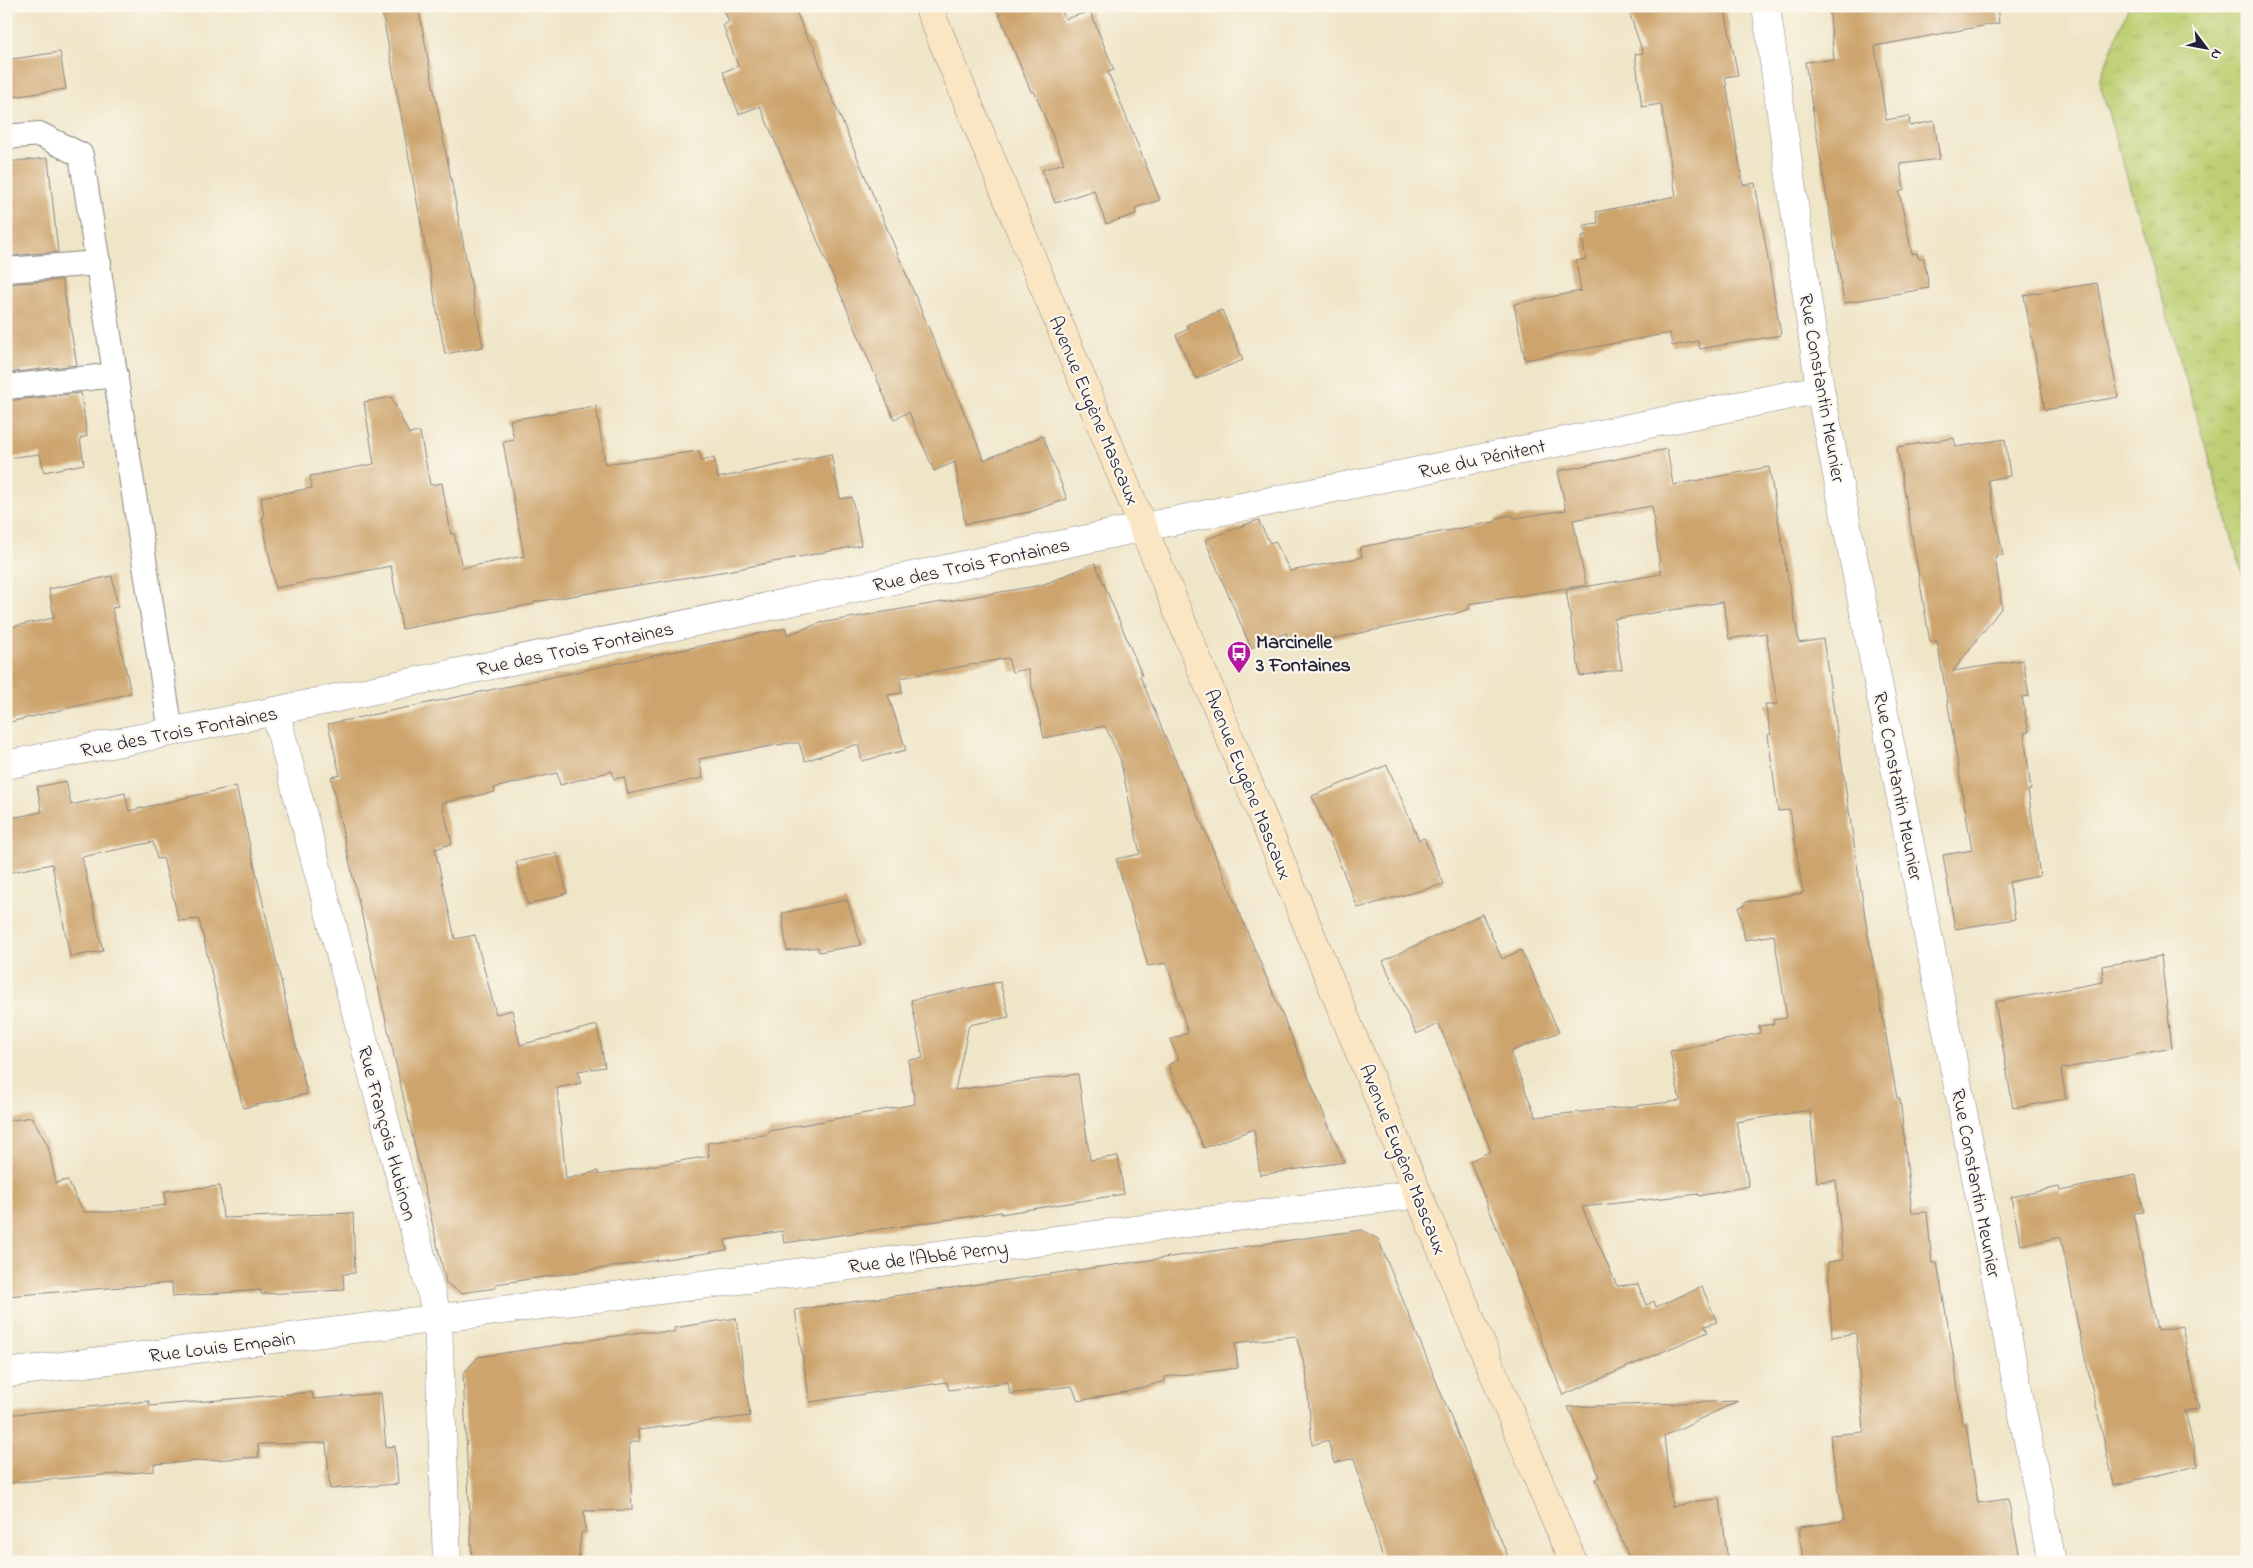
<svg xmlns="http://www.w3.org/2000/svg" width="2253" height="1568" viewBox="0 0 2253 1568" font-family="'Indie Flower',sans-serif">
<style>
.grass{fill:url(#grass-tufts);stroke:#707856}
.building{fill:#cda46d}
.lines{fill:none;stroke-linecap:round;stroke-linejoin:round}
.lane-casing{stroke:#888481;stroke-width:26}
.street-casing{stroke:#888481;stroke-width:29}
.secondary-casing{stroke:#888481;stroke-width:29}
.lane{stroke:#fff;stroke-width:24}
.street{stroke:#fff;stroke-width:28}
.secondary{stroke:#fbe6c4;stroke-width:28}
.labels{text-anchor:middle;stroke-width:4.5;stroke-linejoin:round;paint-order:stroke}
.street-label{font-size:20px;fill:#22223b;stroke:#fbf7ec}
.poi-label{font-size:20px;font-weight:bold;fill:#22223b;stroke:#fbf7ec;text-anchor:start}
</style>
<defs>
<pattern id="grass-tufts" width="24" height="20" patternUnits="userSpaceOnUse" patternTransform="scale(1.25)"><rect width="24" height="20" fill="#bdcf72"/><path d="M3 7l-1-3M5 7V3M7 7l1-3M15 17l-1-3M17 17v-4M19 17l1-3" fill="none" stroke="#a2b164"/></pattern>
</defs>
<rect width="100%" height="100%" fill="#fbf7ec"/>
<filter id="ink" filterUnits="userSpaceOnUse"><feTurbulence type="fractalNoise" baseFrequency=".02" numOctaves="2"/><feDisplacementMap in="SourceGraphic" scale="10" xChannelSelector="R" yChannelSelector="G"/><feConvolveMatrix kernelMatrix="1 2 1 2 8 2 1 2 1" color-interpolation-filters="sRGB"/></filter>
<filter id="wash" filterUnits="userSpaceOnUse"><feTurbulence type="fractalNoise" baseFrequency=".0096" numOctaves="4" result="noise"/><feDisplacementMap in="SourceGraphic" scale="20" xChannelSelector="R" yChannelSelector="G"/><feGaussianBlur stdDeviation="1.12" result="paint"/><feColorMatrix in="noise" values="0 0 0 0 0 0 0 0 0 0 0 0 0 0 0 0 0 1.4 0 .05"/><feComposite in="paint" operator="in"/></filter>
<g filter="url(#wash)">
<rect width="100%" height="100%" fill="#efe5c7"/>
<path class="grass" d="M2129,6H2247V589L2099,81Z"/>
<g id="blocks">
<g class="building">
<path d="M381,6H418L483,347L445,354Z"/>
<path d="M722,6H794L807,38L814,46L824,78L984,460L1043,436L1067,499L1030,512L965,524L955,462L934,471L909,412L894,419L760,106L739,114L723,72L738,66L723,25L729,22Z"/>
<path d="M996,6H1060L1065,19L1090,11L1114,70L1108,72L1160,200L1135,208L1136,214L1106,224L1094,190L1055,203L1042,170L1064,163L1034,91L1031,92Z"/>
<path d="M1627,6H1724L1738,75L1725,77L1743,185L1755,183L1781,335L1700,349L1698,341L1672,346L1670,333L1525,360L1514,304L1581,291L1576,261L1586,259L1582,236L1586,235L1584,225L1598,223L1596,212L1676,196L1661,104L1642,107L1635,54L1643,53Z"/>
<path d="M1829,6H1997L1999,23L1875,46L1886,120L1909,116L1910,126L1934,121L1940,159L1900,164L1904,190L1899,192L1912,254L1917,253L1918,258H1924L1929,288L1844,303L1805,62L1834,60Z"/>
<path d="M60,52L66,89L6,98V60Z"/>
<path d="M48,158L58,252L6,256V162Z"/>
<path d="M62,280L77,365L6,373V284Z"/>
<path d="M2097,283L2118,397L2045,410L2024,295Z"/>
<path d="M1222,310L1243,360L1196,379L1176,335L1188,329L1186,325Z"/>
<path d="M81,393L87,436L80,438L84,464L44,472L40,454L6,458V401Z"/>
<path d="M391,397L409,434L420,432L430,485L442,483L451,534L454,533L462,568L524,556L503,442L514,440L510,420L596,406L605,464L699,451L701,461L714,458L718,478L831,454L840,499L852,497L861,545L727,571L534,602V604L402,629L391,566L275,588L262,517H264L261,497L312,488L310,476L374,464L364,402Z"/>
<path d="M1954,438L1956,447L2005,439L2010,476L1988,480L2003,555L1995,556L2002,607L1953,671L2023,660L2029,696L2022,697L2029,732L2024,733L2031,790H2028L2040,876L2009,882L2015,919L1955,929L1943,855L1972,850L1946,693L1937,641L1930,642L1897,447Z"/>
<path d="M1667,449L1673,485L1769,467L1799,643L1823,639L1866,923L1897,1098H1900L1912,1213L1927,1212L1932,1263H1937L1955,1365L1962,1424H1966L1978,1503L2008,1499L2021,1562H1803L1799,1527L1844,1521L1830,1435L1864,1432L1856,1333L1832,1337L1828,1262L1843,1260L1836,1180L1817,1182L1810,1110L1736,1122L1749,1186L1699,1196V1194L1582,1207L1617,1286L1638,1284L1646,1305L1654,1301L1656,1307L1702,1287L1717,1322L1705,1326L1708,1332L1563,1395L1470,1161L1491,1151L1439,1024L1416,1034L1383,961L1482,914L1502,959L1521,950L1559,1032L1510,1052L1536,1117L1680,1101L1670,1051L1760,1033L1759,1026L1774,1024L1773,1020L1787,1018L1774,935L1745,940L1739,907L1745,905V902L1803,893L1790,810L1778,811L1768,735L1771,734L1765,704H1777L1766,633L1729,639L1723,602L1614,619L1622,669L1580,676L1566,590L1661,574L1652,506L1573,520L1586,585L1469,604V609L1454,614L1291,647L1286,633L1251,648L1205,540L1258,520L1270,543L1275,541L1290,571L1362,557L1360,547L1494,522L1498,518L1511,515L1515,518L1566,510L1558,471Z"/>
<path d="M1095,563L1142,675L1140,676L1344,1162L1260,1175L1254,1129L1204,1148L1168,1065L1179,1059L1170,1040L1188,1033L1167,963L1148,966L1116,859L1140,854L1120,758L1105,726L1044,738L1028,669L1012,672L1008,658L900,678L902,693L888,695L906,750L862,761L858,744L805,761L799,743H789L699,759L703,778L628,794L624,777L614,779L612,771L560,785L557,773L494,788L495,792L442,803L452,844L435,849L455,939L475,935L496,1014L512,1010L520,1045L597,1025L605,1067L578,1071L581,1083L557,1088L566,1179L598,1171L599,1175L709,1156L707,1143L764,1135L769,1133V1131L915,1104L908,1060L923,1058L911,1000L1000,982L1009,1017L969,1025L955,1090L1078,1074L1090,1160L1118,1156L1124,1194L1001,1214V1212L784,1243L782,1231L725,1240L727,1250L496,1284V1288L461,1293L446,1283L340,820L331,777L340,775L328,724L786,628L787,635L820,623L1042,585Z"/>
<path d="M112,576L118,607L112,608L131,693L6,723V628L54,618L49,589Z"/>
<path d="M1387,765L1419,840L1424,838L1444,884L1358,908L1312,796Z"/>
<path d="M66,781L71,805L125,793L129,811L236,786L307,1094L243,1108L199,919L179,921L163,858L157,859L153,842L82,857L103,951L70,957L52,864L6,873V819L42,812L37,787Z"/>
<path d="M557,853L567,893L528,905L516,862Z"/>
<path d="M847,900L861,945L819,952L818,947L787,951L782,913Z"/>
<path d="M2161,956L2172,1048L2061,1069L2066,1099L2013,1108L1995,1002L2103,982L2102,966Z"/>
<path d="M32,1117L48,1146L56,1183L67,1180L84,1212H111L166,1205L165,1191L220,1186L223,1218L353,1213L355,1273L343,1274L344,1290L261,1294V1290L173,1297L172,1283L6,1296V1121Z"/>
<path d="M2136,1175L2143,1212L2133,1213L2157,1331L2182,1326L2199,1409L2185,1411L2198,1466L2114,1485L2078,1326L2061,1237L2021,1245L2011,1197L2059,1187L2060,1191Z"/>
<path d="M1362,1230L1378,1239L1510,1562H1384L1354,1458L1334,1463L1328,1440L1312,1445L1306,1370L1296,1336L1235,1343L1238,1368L1165,1377V1381L1126,1392L1078,1401L1072,1386L1010,1394L1008,1382L949,1390L947,1382L810,1402L795,1310Z"/>
<path d="M736,1318L750,1416L638,1430L640,1441L629,1443L632,1510L584,1511L585,1532L581,1533L578,1562H472L463,1374L478,1357L642,1332H674V1328Z"/>
<path d="M312,1392L313,1399L381,1393L386,1447L395,1446L398,1484L330,1489L326,1443L258,1444L259,1457L154,1464V1471L6,1483V1415L149,1401V1406Z"/>
<path d="M1738,1401L1664,1436L1672,1507L1697,1501L1720,1499L1728,1562H1631L1596,1479L1600,1477L1568,1407Z"/>
</g>
</g>
</g>
<g filter="url(#ink)">
<use href="#blocks" fill-opacity="0" stroke="#888481" stroke-width="1"/>
<g class="lines">
<defs>
<g id="lane">
<path d="M6,137L39,134L81,155L171,732"/>
<path d="M6,270L99,263"/>
<path d="M6,387L116,375"/>
</g>
<g id="street">
<path d="M1766,6L1820,389L2052,1562"/>
<path d="M275,711L438,1318L447,1562"/>
<path d="M6,765L275,711L1144,527L1820,389"/>
<path d="M6,1373L1418,1194"/>
</g>
<path id="secondary" d="M928,6L1418,1194L1573,1562"/>
</defs>
<use href="#lane" class="lane-casing"/>
<use href="#street" class="street-casing"/>
<use href="#secondary" class="secondary-casing"/>
<use href="#lane" class="lane"/>
<use href="#street" class="street"/>
<use href="#secondary" class="secondary"/>
</g>
</g>
<defs>
<symbol id="bus-pin" viewBox="-11 -11 22 30"><path d="M0 17L-7.5 6A9.5 9.5 0 1 1 7.5 6Z" fill="#b5179e" stroke="#fbf7ec"/><path d="M-5-6H5V4H4V6H2V4H-2V6H-4V4H-5ZM-3.5-4V0h7V-4ZM-3.5 1.2v1.5H-2V1.2ZM2 1.2v1.5H3.5V1.2Z" fill="#fff"/></symbol>
</defs>
<g fill-rule="evenodd">
<use href="#bus-pin" x="1225" y="639" width="28" height="38"/>
</g>
<g class="labels">
<g class="street-label">
<text transform="translate(1823 388) rotate(80)" y="7">Rue Constantin Meunier</text>
<text transform="translate(1095 410) rotate(67)" y="7">Avenue Eugène Mascaux</text>
<text transform="translate(1482 458) rotate(-12)" y="7">Rue du Pénitent</text>
<text transform="translate(971 564) rotate(-12)" y="7">Rue des Trois Fontaines</text>
<text transform="translate(575 648) rotate(-12)" y="7">Rue des Trois Fontaines</text>
<text transform="translate(179 731) rotate(-11)" y="7">Rue des Trois Fontaines</text>
<text transform="translate(1249 784) rotate(68)" y="7">Avenue Eugène Mascaux</text>
<text transform="translate(1899 786) rotate(79)" y="7">Rue Constantin Meunier</text>
<text transform="translate(388 1133) rotate(75)" y="7">Rue François Hubinon</text>
<text transform="translate(1404 1159) rotate(68)" y="7">Avenue Eugène Mascaux</text>
<text transform="translate(1977 1183) rotate(79)" y="7">Rue Constantin Meunier</text>
<text transform="translate(928 1256) rotate(-7)" y="7">Rue de l’Abbé Perny</text>
<text transform="translate(222 1346) rotate(-7)" y="7">Rue Louis Empain</text>
</g>
<g class="poi-label">
<text x="1256" y="648">Marcinelle<tspan x="1256" dy="23">3 Fontaines</tspan></text>
</g>
</g>
<rect width="2253" height="1568" fill="none" stroke="#fbf7ec" stroke-width="25"/>
<g transform="translate(2206 48) rotate(122)" stroke="#fbf7ec" stroke-width="4" paint-order="stroke">
<path d="M0-4L9 19L0 12L-9 19Z" fill="#22223b"/>
<text y="-8" font-size="14" font-weight="bold" text-anchor="middle" fill="#22223b">N</text>
</g>
</svg>
